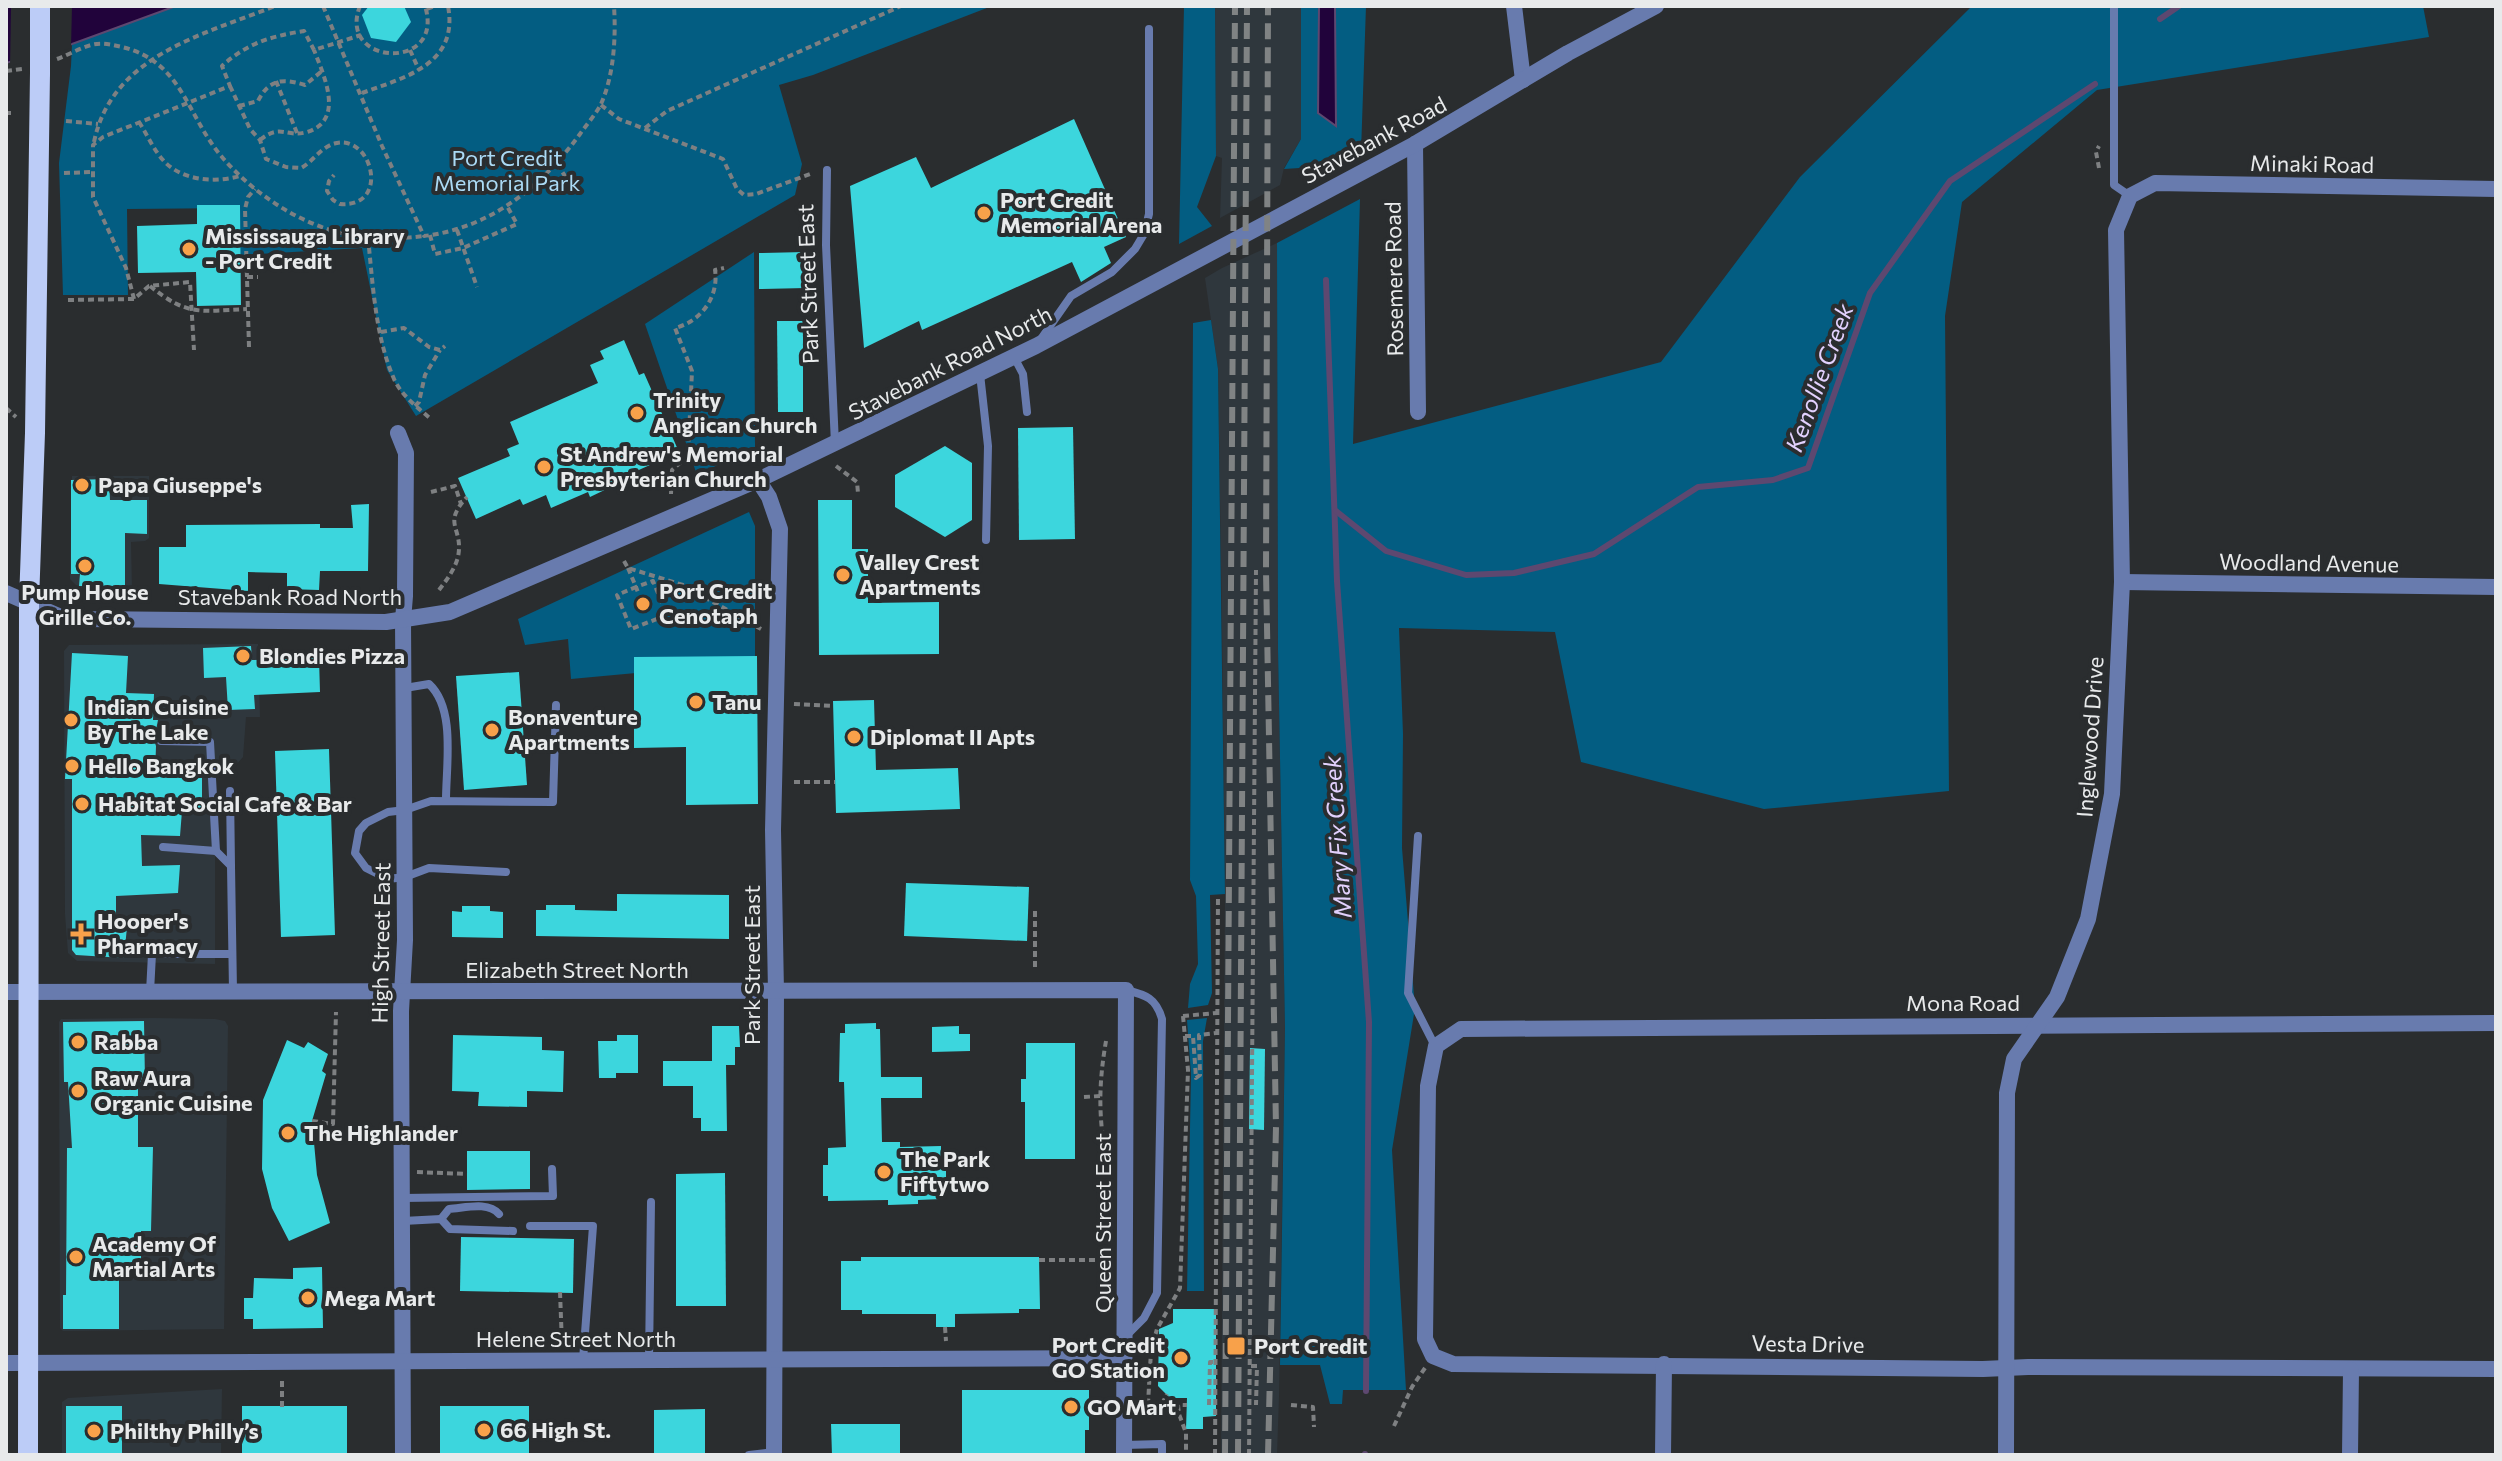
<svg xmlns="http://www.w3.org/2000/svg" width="2502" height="1461" viewBox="0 0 2502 1461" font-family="Commissioner,sans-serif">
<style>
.built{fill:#2f373d}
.green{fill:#035d82}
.water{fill:#21033b;stroke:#5d4870;stroke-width:2}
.pier{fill:#2a2d2f}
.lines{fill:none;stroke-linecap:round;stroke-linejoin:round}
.stream{stroke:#5d4870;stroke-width:6}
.building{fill:#3cd6dd}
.path{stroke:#7e8082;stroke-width:4;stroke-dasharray:6 4;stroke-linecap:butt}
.service{stroke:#687bae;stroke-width:8}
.minor{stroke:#687bae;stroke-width:16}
.primary{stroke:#bcccf7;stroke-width:20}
.rail{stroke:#808384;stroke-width:6;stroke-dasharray:16 8;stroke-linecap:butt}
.primary-bridge{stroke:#bcccf7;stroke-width:20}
.poi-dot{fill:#f8a14a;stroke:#2a2d2f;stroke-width:3}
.labels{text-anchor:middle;stroke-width:8;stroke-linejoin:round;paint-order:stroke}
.street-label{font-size:22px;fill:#e8eaeb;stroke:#2a2d2f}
.park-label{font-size:22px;fill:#abdaf5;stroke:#2a2d2f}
.poi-label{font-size:22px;font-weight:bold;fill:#e8eaeb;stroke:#2a2d2f;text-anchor:start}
.water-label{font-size:24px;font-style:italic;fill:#e2d1fd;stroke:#2a2d2f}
</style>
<rect width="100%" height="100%" fill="#2a2d2f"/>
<g class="built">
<path d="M1215,6H1301V139L1284,168L1280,185L1220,218L1222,158L1216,156Z"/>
<path d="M1277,243L1278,650L1285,1028L1279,1397L1277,1455H1221L1225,894L1222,630L1218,369L1205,278L1222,268Z"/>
<path d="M72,476H149V538L145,541L131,542L132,590L82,591L70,579Z"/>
<path d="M258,644L260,717H246L243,757L235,766L215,767V964L77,961L68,953L65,914L64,651L69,645Z"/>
<path d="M154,1018L215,1019L225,1021L228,1026L224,1329L63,1331L60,1328L59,1022L61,1019Z"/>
<path d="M222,1389L221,1455H62V1402L68,1398Z"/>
</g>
<g class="green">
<path d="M176,6H992L813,75L779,85L802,164L795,195L416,416L387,370L362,248L239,255L237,208L127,209L128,295H63L59,163L71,66L72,44Z"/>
<path d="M1184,6H1215L1216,156L1197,207L1212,226L1179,244Z"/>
<path d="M1301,6H1319L1318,113L1336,125L1335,6H1366L1361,152L1315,167L1284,169L1301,139Z"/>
<path d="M1972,6H2423L2429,37L2097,90L1962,202L1945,316L1949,791L1764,809L1581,762L1555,632L1399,628L1403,734L1402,848L1415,1008L1392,1150L1406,1390H1343L1342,1404H1330L1320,1365H1280L1285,1028L1278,650L1277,243L1360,199L1353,444L1661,362L1800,177Z"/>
<path d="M754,252L755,447L697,475L645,324Z"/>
<path d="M1211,320L1218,369L1225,894L1210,895L1212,993L1208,1005L1188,1008L1190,984L1198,964L1196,896L1190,880L1193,323Z"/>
<path d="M749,512L755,526V662L571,679L568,639L525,645L518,619Z"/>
<path d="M1207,1018L1203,1041L1204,1291H1187L1191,1074L1187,1020Z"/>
</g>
<g class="water">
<path d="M6,6H176L72,44L6,63Z"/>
<path d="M1319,6H1335L1336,126L1318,113Z"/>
</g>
<path class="pier" d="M11,6H72L71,48L10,66Z"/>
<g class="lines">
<g class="stream">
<path d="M2160,19L2179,6"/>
<path d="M1326,280L1337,581L1369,1022L1366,1391"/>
<path d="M1336,511L1386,551L1466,575L1514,573L1594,554L1698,487L1773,480L1808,468L1870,293L1950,181L2095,84"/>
<path d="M1365,1455V1454"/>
</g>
</g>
<g class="building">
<path d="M369,6H404L411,22L396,42L371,38L362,15Z"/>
<path d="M1074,119L1126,237L1104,247L1111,263L1081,282L1072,262L922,330L919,321L864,348L850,186L916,157L931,188Z"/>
<path d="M197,205H240L241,305L197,306L196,272L138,273L137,226L197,224Z"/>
<path d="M805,252L806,288L759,289V253Z"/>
<path d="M777,321H803V412H778Z"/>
<path d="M624,340L639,375L644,373L679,452L612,482L613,486L590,497L588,492L551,508L546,495L523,505L520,499L476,519L458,478L510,456L507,449L519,444L510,422L598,383L590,365L604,359L600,351Z"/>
<path d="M1073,427L1075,539L1019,540L1018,428Z"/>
<path d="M945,446L972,463V520L945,537L895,507V475Z"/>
<path d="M109,479L110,500H147V534L125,533V586H79L80,574H71V480Z"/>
<path d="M818,500H852V549H868V603L939,602V654L819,655Z"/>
<path d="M369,504L368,571H320L319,590L287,589V573L248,572V591L159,584V547H186V525L320,524V528H353L351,505Z"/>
<path d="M251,646L252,660L319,658L320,692L254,695L255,709L228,710L226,677L204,678L203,648Z"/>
<path d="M72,653L128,656L126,693L154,694L153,720H158L154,740L156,746L155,776L202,775V813L182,811L180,836L141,835L142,866L180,865L178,893L116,896V925L127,927L124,958L76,955L72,950V779H65Z"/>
<path d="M757,656L758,804L686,805V747L634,748V657Z"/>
<path d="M519,672L527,785L464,790L456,676Z"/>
<path d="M874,700L876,770L958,768L960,809L836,813L833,701Z"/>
<path d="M329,749L335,935L281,937L275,751Z"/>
<path d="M906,883L1029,887L1027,941L904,936Z"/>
<path d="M617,894L729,895V939L536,936V910H546V905H575V910L617,911Z"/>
<path d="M462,906H490V911L503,912V938L452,937V911L462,912Z"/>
<path d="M144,1021L145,1082H138V1147H153L151,1231H141V1266L119,1267V1329H63V1295H66L67,1148H72L68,1082H64L63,1022Z"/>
<path d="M876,1023V1029H880L881,1077H922V1098H881L882,1142H900V1147L941,1146V1163H946V1179H941L942,1199L918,1200V1204L888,1205V1200L828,1201V1196H823V1165H828V1148L846,1147L844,1082H839L840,1033H845V1024Z"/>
<path d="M712,1026H739L740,1047H735V1065H726L727,1131H701V1118H693V1086H663V1061H712Z"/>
<path d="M959,1026V1034H970V1051L932,1052V1027Z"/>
<path d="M453,1035L542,1037V1050L564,1051L563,1092L527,1091V1107L478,1106L479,1092L452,1091Z"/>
<path d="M617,1035H638V1073H616V1078H599L598,1041H617Z"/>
<path d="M287,1040L304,1048L308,1042L328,1054L322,1071L326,1074L312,1121L317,1175L330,1223L289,1241L272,1208L262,1169L263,1100Z"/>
<path d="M1026,1043H1075V1159H1025V1102H1021V1079H1026Z"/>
<path d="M1250,1048L1265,1049L1264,1130L1249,1129Z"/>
<path d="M467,1151H530V1189L467,1190Z"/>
<path d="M725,1173L726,1306H676V1174Z"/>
<path d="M461,1237L574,1239L573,1293L460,1291Z"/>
<path d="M861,1257H1039L1040,1309H1019V1313L955,1314V1327H936V1314H862V1310H841V1261H861Z"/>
<path d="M322,1267L323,1328L253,1329V1319H244V1298H253L254,1278L293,1279V1268Z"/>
<path d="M1173,1309H1216V1416L1203,1417V1429H1186L1187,1398H1170L1158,1386L1159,1329L1173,1323Z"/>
<path d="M962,1390H1089V1430H1085V1455H962Z"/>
<rect x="66" y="1406" width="56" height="49"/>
<path d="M242,1406H347V1455L242,1454Z"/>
<path d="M440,1406H529V1454L440,1455Z"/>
<path d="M705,1409V1455H654V1410Z"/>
<path d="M831,1424H900V1455H832Z"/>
</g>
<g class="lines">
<g class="path">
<path d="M323,6L382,146L424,236C491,228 542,186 580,134C587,124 596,114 601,104C614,75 616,37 614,6"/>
<path d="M360,6C336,66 446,72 425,6"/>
<path d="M427,9L435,6"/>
<path d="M410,50L419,70"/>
<path d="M57,59C68,55 80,48 91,45C102,42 112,45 122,47C183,62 186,115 222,157C258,199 313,233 369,238C388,240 406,238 424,236"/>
<path d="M6,71L22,69"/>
<path d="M276,81L297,133"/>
<path d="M230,86L250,129L260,140L266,159L286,167L301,168C314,161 321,146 337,143C373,136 390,208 340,204L333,200L327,191L329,181L334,175"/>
<path d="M362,93C406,77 459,64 448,6"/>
<path d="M601,105L619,119L723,159L737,189L744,195L756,194L813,173"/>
<path d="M239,106L258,101C269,79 283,78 305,85L322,71"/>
<path d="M6,113H11"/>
<path d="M66,121L98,124"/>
<path d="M139,122C147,134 153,149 163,160C181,181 216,183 240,176"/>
<path d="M645,128L667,111L901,6"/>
<path d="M260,140C281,123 286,138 307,132C346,120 323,74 314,50"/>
<path d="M94,142C112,55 203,35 275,6"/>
<path d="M557,164L571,185"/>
<path d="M2099,168L2096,152L2099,146"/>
<path d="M64,173L92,172"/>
<path d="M457,230L477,287"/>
<path d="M430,235L435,254L463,248L517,224L507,206"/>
<path d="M368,238C373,284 375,336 394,379C401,395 418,408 431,419"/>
<path d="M247,277H258"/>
<path d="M150,286C188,317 201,311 247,309"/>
<path d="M134,299L126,268L93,197V145L103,137L230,86L222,66C247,43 272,36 304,31L314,50L361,35"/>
<path d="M68,300L134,299L149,286L190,282L194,350"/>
<path d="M381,332L404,328L429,347L440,350L445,346"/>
<path d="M249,347L245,209L248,197L255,189"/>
<path d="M415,406L419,402L425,375L440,350"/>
<path d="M6,408L16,417"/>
<path d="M836,466L857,482L858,493"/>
<path d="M431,492L455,486L461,504"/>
<path d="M671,494L672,470L688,456L692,371L675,328C702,321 719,296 715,270L724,268"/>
<path d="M624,561L628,568L683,585L761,629"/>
<path d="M628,568L636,587L617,595L631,629L667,615L653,581L636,587L639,595"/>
<path d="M439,590C446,581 455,569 458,557C464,527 441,525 467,497"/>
<path d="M794,704L833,706"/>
<path d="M794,782H835"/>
<path d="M1035,911V971"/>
<path d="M1183,1016L1188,1070L1180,1288L1157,1329L1151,1351L1148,1404L1187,1405"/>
<path d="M1183,1016L1217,1013"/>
<path d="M1185,1036H1193L1196,1078L1200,1075L1199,1035L1216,1033"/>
<path d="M1084,1097L1100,1096"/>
<path d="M312,1121L333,1124L336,1012"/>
<path d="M1106,1156C1098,1116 1099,1081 1106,1041"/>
<path d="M417,1172L467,1174"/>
<path d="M1039,1260H1109"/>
<path d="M560,1292L562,1344"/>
<path d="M945,1327L946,1341"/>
<path d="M1251,1366H1257L1256,1405"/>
<path d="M1162,1404L1167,1394"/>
<path d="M1178,1405L1179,1414L1186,1433V1455"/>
<path d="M1209,1405L1210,1362H1216"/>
<path d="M1291,1405L1313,1407L1314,1427"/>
<path d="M282,1407V1380"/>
<path d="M1394,1426L1412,1387L1425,1368"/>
<path d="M1215,1455L1218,895"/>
<path d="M1249,1455L1256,570"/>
</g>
<g class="service">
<path d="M2114,6V185L2130,196"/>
<path d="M827,170L826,245L835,444"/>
<path d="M1041,339L1071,296L1112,272L1135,249L1144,234L1149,214V29"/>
<path d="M1014,357L1023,374L1027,412"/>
<path d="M980,374L988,446L986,540"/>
<path d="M405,688L429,684C456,709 446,765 446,800"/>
<path d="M161,741L210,742L216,851L231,866L233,991"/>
<path d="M230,791L231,866"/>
<path d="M1418,836L1408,993L1435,1046"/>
<path d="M163,847L216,851"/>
<path d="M506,872L429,868L405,877L388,879L366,868L355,853L359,831L366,823L388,812L405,810L431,801L553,802L556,705"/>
<path d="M150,992L152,954H232"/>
<path d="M403,1198L553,1196L552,1169"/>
<path d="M441,1219L449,1209C465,1208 488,1201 499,1214"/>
<path d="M403,1221L441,1219L450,1229L513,1231"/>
<path d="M530,1226H593L583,1360"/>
<path d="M1125,1337L1144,1318L1157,1293L1162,1019C1156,998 1146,995 1126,990"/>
<path d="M649,1361L651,1202"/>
<path d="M1124,1445L1162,1444V1455"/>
<path d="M749,1455L774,1452"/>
</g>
<g class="minor">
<path d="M1514,6L1523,80"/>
<path d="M1415,144L1418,412"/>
<path d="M398,433L406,453L405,596L403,620L405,940L401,1011L403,1455"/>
<path d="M758,480L769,497L780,529L773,830L776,992L774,1455"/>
<path d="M2122,582L2496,587"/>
<path d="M6,593L61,617L86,619L386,622L450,612L758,480L1036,346L1415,144L1568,53L1656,6"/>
<path d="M6,992L1126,990L1124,1455"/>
<path d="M2496,1023L1461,1029L1436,1046L1428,1086L1425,1339L1433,1356L1453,1364L1983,1369L2028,1367L2496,1369"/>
<path d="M6,1363L1124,1358"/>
<path d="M1663,1455L1664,1364"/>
<path d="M2006,1455L2007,1093L2014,1059L2057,997L2088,919L2112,794L2122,582L2116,230L2130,196L2155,183L2496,189"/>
<path d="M2350,1455L2351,1370"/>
</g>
<path class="primary" d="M28,1455L29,602L35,433L40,73"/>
<g class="rail">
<path d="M1225,1455L1235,6"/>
<path d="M1238,1455L1247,6"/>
<path d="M1268,1455L1276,1127L1266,571L1268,6"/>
</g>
<path class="primary-bridge" d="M40,73V6"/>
</g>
<g class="poi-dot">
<circle cx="984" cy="213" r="8"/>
<circle cx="189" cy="249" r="8"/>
<circle cx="637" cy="413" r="8"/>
<circle cx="544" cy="467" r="8"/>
<circle cx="82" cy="485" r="8"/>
<circle cx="85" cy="566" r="8"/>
<circle cx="843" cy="575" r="8"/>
<circle cx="643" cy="604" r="8"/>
<circle cx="243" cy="656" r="8"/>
<circle cx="696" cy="702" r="8"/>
<circle cx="71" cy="720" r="8"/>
<circle cx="492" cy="730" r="8"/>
<circle cx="854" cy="737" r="8"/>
<circle cx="72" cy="766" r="8"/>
<circle cx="82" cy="804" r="8"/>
<path d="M77 922h8v8h8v8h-8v8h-8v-8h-8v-8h8z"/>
<circle cx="78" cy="1042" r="8"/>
<circle cx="78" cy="1091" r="8"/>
<circle cx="288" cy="1133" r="8"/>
<circle cx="884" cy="1172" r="8"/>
<circle cx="76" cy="1257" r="8"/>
<circle cx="308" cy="1298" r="8"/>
<rect x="1226" y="1336" width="20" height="20" rx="4"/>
<circle cx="1181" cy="1358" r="8"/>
<circle cx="1071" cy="1407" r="8"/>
<circle cx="484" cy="1430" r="8"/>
<circle cx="94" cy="1431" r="8"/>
</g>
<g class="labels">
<g class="street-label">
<text transform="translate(1374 140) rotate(-28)" y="8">Stavebank Road</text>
<text transform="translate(2312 164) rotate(1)" y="8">Minaki Road</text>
<text transform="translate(1394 279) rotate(-91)" y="8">Rosemere Road</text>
<text transform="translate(808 284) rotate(-92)" y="8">Park Street East</text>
<text transform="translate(950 363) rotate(-27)" y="8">Stavebank Road North</text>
<text transform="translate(2309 563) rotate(1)" y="8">Woodland Avenue</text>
<text x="290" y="605">Stavebank Road North</text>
<text transform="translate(2090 737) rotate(-86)" y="8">Inglewood Drive</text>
<text transform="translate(381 943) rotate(-89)" y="8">High Street East</text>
<text transform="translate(752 965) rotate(-90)" y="8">Park Street East</text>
<text x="577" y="978">Elizabeth Street North</text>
<text x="1963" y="1011">Mona Road</text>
<text transform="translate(1103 1223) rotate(-90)" y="8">Queen Street East</text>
<text x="576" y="1347">Helene Street North</text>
<text transform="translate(1808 1344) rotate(1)" y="8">Vesta Drive</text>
</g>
<g class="park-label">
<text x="507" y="166">Port Credit<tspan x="507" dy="25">Memorial Park</tspan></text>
</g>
<g class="poi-label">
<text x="1000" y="208">Port Credit<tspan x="1000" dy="25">Memorial Arena</tspan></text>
<text x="205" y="244">Mississauga Library<tspan x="205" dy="25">- Port Credit</tspan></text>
<text x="653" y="408">Trinity<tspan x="653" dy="25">Anglican Church</tspan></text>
<text x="560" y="462">St Andrew's Memorial<tspan x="560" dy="25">Presbyterian Church</tspan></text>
<text x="98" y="493">Papa Giuseppe's</text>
<text x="859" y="570">Valley Crest<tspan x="859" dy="25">Apartments</tspan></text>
<text x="659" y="599">Port Credit<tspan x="659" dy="25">Cenotaph</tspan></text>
<text x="85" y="600" text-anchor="middle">Pump House<tspan x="85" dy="25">Grille Co.</tspan></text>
<text x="259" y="664">Blondies Pizza</text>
<text x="712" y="710">Tanu</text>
<text x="87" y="715">Indian Cuisine<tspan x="87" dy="25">By The Lake</tspan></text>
<text x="508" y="725">Bonaventure<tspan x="508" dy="25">Apartments</tspan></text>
<text x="870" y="745">Diplomat II Apts</text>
<text x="88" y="774">Hello Bangkok</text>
<text x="98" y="812">Habitat Social Cafe &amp; Bar</text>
<text x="97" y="929">Hooper's<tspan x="97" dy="25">Pharmacy</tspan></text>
<text x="94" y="1050">Rabba</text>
<text x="94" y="1086">Raw Aura<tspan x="94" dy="25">Organic Cuisine</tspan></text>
<text x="304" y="1141">The Highlander</text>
<text x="900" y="1167">The Park<tspan x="900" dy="25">Fiftytwo</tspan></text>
<text x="92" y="1252">Academy Of<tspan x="92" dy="25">Martial Arts</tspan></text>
<text x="324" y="1306">Mega Mart</text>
<text x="1165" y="1353" text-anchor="end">Port Credit<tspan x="1165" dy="25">GO Station</tspan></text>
<text x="1254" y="1354">Port Credit</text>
<text x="1087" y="1415">GO Mart</text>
<text x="500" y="1438">66 High St.</text>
<text x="110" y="1439">Philthy Philly’s</text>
</g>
<g class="water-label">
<text transform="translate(1820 378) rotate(-70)" y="8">Kenollie Creek</text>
<text transform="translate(1338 837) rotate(-94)" y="8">Mary Fix Creek</text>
</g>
</g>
<rect width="2502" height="1461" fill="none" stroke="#e8eaeb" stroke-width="16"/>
</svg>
